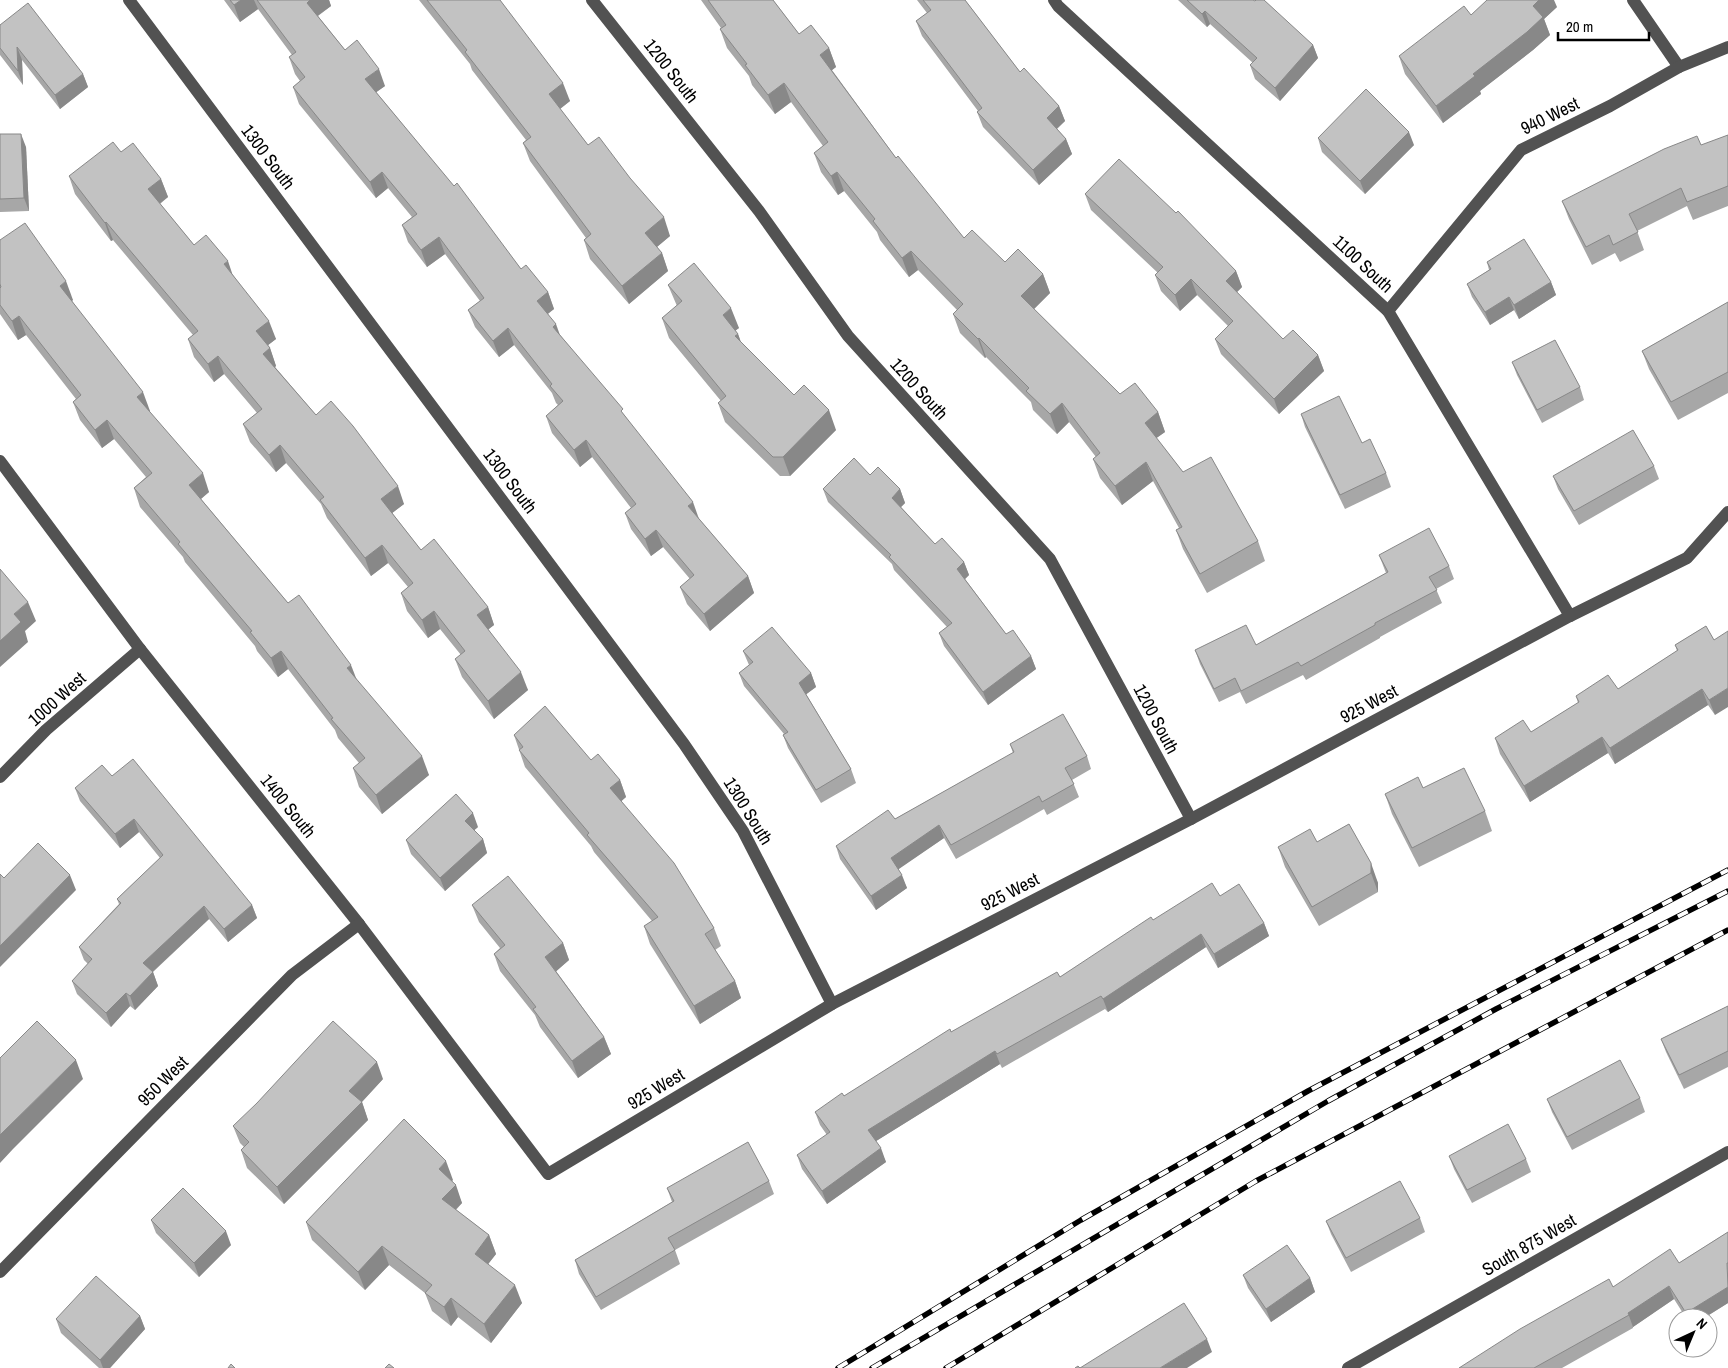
<svg xmlns="http://www.w3.org/2000/svg" width="1728" height="1368" viewBox="0 0 1728 1368" font-family="'Archivo Narrow',sans-serif">
<style>
.lines{fill:none;stroke-linecap:round;stroke-linejoin:round}
.minor{stroke:#525252;stroke-width:12}
.rail-casing{stroke:#000;stroke-width:5.5}
.rail{stroke:#fff;stroke-width:4;stroke-dasharray:11;stroke-linecap:butt}
.wall{fill:#a7a7a7}
.shaded-wall{fill:#888}
.building{fill:#c2c2c2;stroke:#888}
.labels{text-anchor:middle;stroke-width:4.5;stroke-linejoin:round;paint-order:stroke}
.street-label{font-size:18px;fill:#000;stroke:#fff}
</style>
<rect width="100%" height="100%" fill="#fff"/>
<g class="lines">
<g class="minor">
<path d="M129,0L684,744L743,831L832,1004"/>
<path d="M592,0L759,211L848,336L1050,559L1191,819"/>
<path d="M1054,0L1058,6L1388,311L1570,616"/>
<path d="M1633,0L1679,67"/>
<path d="M1388,311L1521,150L1610,106L1679,67L1728,47"/>
<path d="M0,461L140,649L359,924L548,1174L832,1004L1191,819L1570,616L1687,558L1728,512"/>
<path d="M0,777L46,730L140,649"/>
<path d="M0,1272L292,975L359,924"/>
<path d="M1348,1368L1728,1152"/>
</g>
<defs>
<g id="rail">
<path d="M838,1368L1081,1220L1308,1091L1728,870"/>
<path d="M872,1368L1328,1101L1496,1009L1728,891"/>
<path d="M946,1368L1256,1181L1728,930"/>
</g>
</defs>
<use href="#rail" class="rail-casing"/>
<use href="#rail" class="rail"/>
</g>
<g class="wall">
<path d="M224,0H329L331,6L318,16L345,50L385,86L376,92L521,269L548,292L554,309L548,314L560,335L625,416L699,519L748,576L754,593L710,631L687,604L680,587L690,579L663,547L651,556L631,529L625,513L631,508L592,457L580,467L552,433L546,416L558,405L556,403L552,393L514,345L499,357L475,327L468,310L480,301L445,254L427,267L408,242L402,225L412,217L388,188L376,198L299,104L293,87L300,81L295,74L289,57L292,55L258,9L240,22Z"/>
<path d="M419,0H500L570,101L560,109L588,145L670,236L657,247L662,253L668,271L629,304L590,259L584,240L586,238L530,161L523,143L526,140L472,70L470,64Z"/>
<path d="M701,0H773L799,34L829,48L836,67L832,70L896,158L964,238L1005,262L1043,274L1050,293L1034,309L1120,394L1158,412L1165,432L1156,438L1183,472L1258,541L1265,561L1207,593L1183,549L1176,530L1179,528L1153,481L1122,505L1100,478L1093,459L1096,457L1069,422L1057,434L1033,410L1031,402L986,357L985,358L960,333L953,314L957,310L918,270L909,277L880,240L877,232L844,191L838,195L821,172L814,153L823,146L791,102L775,114L752,85L749,76L727,48L720,29L721,28Z"/>
<path d="M917,0H965L1020,72L1059,106L1065,121L1057,129L1066,139L1072,154L1039,185L983,127L977,112L978,111L922,36L916,21L927,13Z"/>
<path d="M1178,0H1253L1313,45L1318,58L1280,101L1255,79L1250,65L1253,63L1210,24L1207,27Z"/>
<path d="M1557,7L1544,19L1550,35L1533,50L1480,91L1481,94L1443,123L1405,74L1399,56L1471,15Z"/>
<path d="M0,25L83,74L88,87L60,109L22,60L23,85L0,55Z"/>
<path d="M0,134L26,147L29,211L0,212Z"/>
<path d="M1728,135V206L1693,220L1687,206L1637,231L1644,250L1620,262L1615,253L1592,265L1569,219L1562,201Z"/>
<path d="M1318,138L1414,145L1365,194L1322,152Z"/>
<path d="M121,152L161,179L168,197L160,204L194,245L233,275L276,339L268,345L270,348L276,366L275,367L316,415L404,504L392,513L421,550L488,607L494,625L488,629L528,690L494,719L462,677L455,659L461,655L440,629L428,638L407,611L401,593L408,587L388,563L371,576L327,518L321,504L286,463L276,472L250,442L243,424L257,413L224,374L214,382L194,357L188,339L193,335L113,240L111,241L75,194L69,176Z"/>
<path d="M1085,194L1236,271L1242,287L1237,292L1283,339L1318,355L1324,371L1279,414L1221,354L1215,339L1228,326L1197,295L1180,311L1161,291L1155,275L1158,273L1091,210Z"/>
<path d="M0,240L73,300L72,301L150,411H149L209,492L201,499L288,603L357,681L429,775L382,814L359,787L353,768L359,763L338,738L335,730L288,669L278,677L257,651L255,646L185,562L183,557L140,507L134,488L146,477L114,439L102,448L80,420L73,402L76,399L26,335L18,340L0,314Z"/>
<path d="M1487,262L1551,282L1556,295L1519,319L1514,310L1490,325L1472,297L1467,284L1489,270Z"/>
<path d="M668,285L739,328L735,330L738,334L741,343L794,395L836,430L790,476H780L725,422L718,403L721,401L669,338L662,318L677,306Z"/>
<path d="M1728,302V393L1678,420L1649,369L1642,351Z"/>
<path d="M1512,362L1580,387L1584,400L1542,423L1517,375Z"/>
<path d="M1301,414L1362,443L1386,473L1391,487L1345,509L1305,427Z"/>
<path d="M1654,466L1659,479L1579,525L1558,489L1553,476Z"/>
<path d="M823,489H900L905,503L901,507L935,544L964,562L969,575L965,579L1006,634L1031,656L1036,669L988,705L944,646L939,633L947,627L894,570L892,564L828,502Z"/>
<path d="M1379,555L1449,566L1454,579L1436,589L1442,603L1380,637V638L1306,680L1303,675L1246,704L1240,692L1219,702L1200,664L1195,650L1256,645L1386,573Z"/>
<path d="M1706,626L1715,715L1708,705L1615,764L1608,753L1530,802L1500,754L1495,738L1531,732L1578,703L1576,696L1618,689L1677,651L1675,645Z"/>
<path d="M743,651L811,673L816,687L806,694L851,769L856,783L821,803L788,748L783,735L784,734L744,686L739,673L749,665Z"/>
<path d="M514,735L591,760L620,780L626,797L621,801L714,928L721,946L715,950L735,981L741,998L700,1024L650,944L644,926L652,921L594,852L591,846L525,767Z"/>
<path d="M1010,744L1087,756L1091,769L1072,780L1079,797L1047,815L1044,809L956,859L944,838L898,869L907,888L876,910L840,859L836,846L895,819L1013,753Z"/>
<path d="M112,776L252,905L257,918L228,942L209,919L153,972L158,986L135,1010L130,1006L111,1027L77,994L72,981L88,964L84,960L79,947L119,904L117,899L160,858L139,832L120,848L80,801L75,788Z"/>
<path d="M1423,788L1485,811L1492,831L1419,867L1392,814L1385,794Z"/>
<path d="M1349,824L1378,883V892L1319,926L1285,867L1278,847L1317,842Z"/>
<path d="M478,827L474,830L483,839L487,853L445,891L411,854L406,840Z"/>
<path d="M1220,896L1264,923L1269,936L1218,968L1206,947L1108,1012L1105,1009L1002,1068L1000,1064L876,1141L886,1162L827,1204L802,1169L797,1155L827,1135L820,1125L815,1112L844,1096L951,1032L1060,977L1153,920Z"/>
<path d="M472,905L563,943L569,960L556,971L604,1037L611,1054L578,1078L540,1027L535,1015L500,971L494,954L500,948L479,922Z"/>
<path d="M1728,1006V1067L1684,1089L1666,1052L1661,1039Z"/>
<path d="M383,1079L362,1102L368,1120L284,1204L247,1168L241,1150L244,1147L240,1143L233,1126Z"/>
<path d="M1640,1098L1645,1112L1572,1150L1552,1112L1547,1099Z"/>
<path d="M1449,1156L1526,1159L1531,1172L1472,1203L1454,1169Z"/>
<path d="M453,1180L452,1181L462,1203L456,1210L489,1235L496,1254L488,1264L522,1303L491,1343L458,1317L451,1326L432,1311L425,1293L389,1265L365,1290L312,1240L306,1222Z"/>
<path d="M769,1181L774,1194L675,1250L680,1264L601,1310L579,1274L575,1260L672,1202L667,1188Z"/>
<path d="M1420,1218L1425,1232L1351,1272L1331,1234L1326,1221Z"/>
<path d="M151,1220L231,1245L199,1277L156,1233Z"/>
<path d="M1728,1232V1303L1704,1318H1686L1674,1299L1633,1327V1328L1562,1368H1459L1613,1287L1679,1263Z"/>
<path d="M1243,1275L1310,1278L1315,1292L1271,1322L1248,1288Z"/>
<path d="M140,1316L145,1329L110,1368H99L61,1333L56,1319Z"/>
</g>
<g class="shaded-wall">
<path d="M241,0H254L258,9L240,22L234,5Z"/>
<path d="M310,0H329L331,6L313,19L307,3Z"/>
<path d="M1539,0H1554L1557,7L1544,19L1550,35L1533,50L1480,91L1481,94L1443,123L1436,106L1473,74L1533,6Z"/>
<path d="M1205,11L1210,24L1207,27L1202,14Z"/>
<path d="M1313,45L1318,58L1280,101L1275,88Z"/>
<path d="M17,47L22,60L23,85L18,71Z"/>
<path d="M829,48L836,67L827,74L820,55Z"/>
<path d="M379,69L385,86L371,96L365,79Z"/>
<path d="M83,74L88,87L60,109L55,95Z"/>
<path d="M563,83L570,101L556,112L549,94Z"/>
<path d="M784,83L791,102L775,114L768,95Z"/>
<path d="M1059,106L1065,121L1052,133L1047,118Z"/>
<path d="M1409,132L1414,145L1365,194L1360,181Z"/>
<path d="M21,134L26,147L29,211L24,198Z"/>
<path d="M1066,139L1072,154L1039,185L1033,170Z"/>
<path d="M382,172L388,188L376,198L370,182Z"/>
<path d="M837,172L844,191L838,195L831,176Z"/>
<path d="M161,179L168,197L155,207L148,189Z"/>
<path d="M664,217L670,236L652,251L645,233Z"/>
<path d="M106,222L113,240L111,241L105,223Z"/>
<path d="M439,237L445,254L427,267L421,250Z"/>
<path d="M911,251L918,270L909,277L902,258Z"/>
<path d="M662,253L668,271L629,304L622,286Z"/>
<path d="M228,261L234,279L224,264Z"/>
<path d="M1236,271L1242,287L1232,297L1226,281Z"/>
<path d="M1043,274L1050,293L1028,315L1021,296Z"/>
<path d="M1191,279L1197,295L1180,311L1175,295Z"/>
<path d="M66,281L73,300L67,305L60,286Z"/>
<path d="M1551,282L1556,295L1519,319L1514,305Z"/>
<path d="M548,292L554,309L543,317L537,301Z"/>
<path d="M1509,297L1514,310L1490,325L1485,312Z"/>
<path d="M731,308L739,328L730,335L723,315Z"/>
<path d="M19,316L26,335L18,340L12,321Z"/>
<path d="M269,321L276,339L263,349L256,331Z"/>
<path d="M556,324L562,341L553,327Z"/>
<path d="M508,328L514,345L499,357L493,341Z"/>
<path d="M738,334L745,353L735,336Z"/>
<path d="M979,338L986,357L985,358L978,339Z"/>
<path d="M270,348L276,366L269,372L263,354Z"/>
<path d="M1318,355L1324,371L1279,414L1274,399Z"/>
<path d="M218,356L224,374L214,382L208,364Z"/>
<path d="M143,392L150,411L144,415L137,397Z"/>
<path d="M1062,403L1069,422L1057,434L1050,414Z"/>
<path d="M829,410L836,430L790,476L783,457Z"/>
<path d="M1158,412L1165,432L1151,442L1145,423Z"/>
<path d="M107,420L114,439L102,448L95,430Z"/>
<path d="M586,440L592,457L580,467L574,450Z"/>
<path d="M280,445L286,463L276,472L269,455Z"/>
<path d="M1146,462L1153,481L1122,505L1115,486Z"/>
<path d="M203,473L209,492L196,503L189,485Z"/>
<path d="M398,486L404,504L387,517L381,499Z"/>
<path d="M900,489L905,503L897,511L892,498Z"/>
<path d="M693,502L699,519L688,506Z"/>
<path d="M656,530L663,547L651,556L645,539Z"/>
<path d="M382,545L388,563L371,576L365,558Z"/>
<path d="M964,562L969,575L962,582L957,569Z"/>
<path d="M748,576L754,593L710,631L704,614Z"/>
<path d="M28,602L36,621L25,631L28,642L0,667V641L14,614Z"/>
<path d="M488,607L494,625L484,633L477,615Z"/>
<path d="M434,611L440,629L428,638L422,620Z"/>
<path d="M281,651L288,669L278,677L271,658Z"/>
<path d="M1031,656L1036,669L988,705L983,692Z"/>
<path d="M351,665L358,683L347,668Z"/>
<path d="M521,672L528,690L494,719L488,701Z"/>
<path d="M811,673L816,687L804,696L799,683Z"/>
<path d="M1728,688V707L1715,715L1709,700Z"/>
<path d="M1702,689L1708,705L1615,764L1610,748Z"/>
<path d="M1602,737L1608,753L1530,802L1524,786Z"/>
<path d="M422,756L429,775L382,814L376,795Z"/>
<path d="M620,780L626,797L616,806L610,788Z"/>
<path d="M473,813L478,827L470,834L465,821Z"/>
<path d="M134,819L139,832L120,848L115,834Z"/>
<path d="M939,825L944,838L896,871L891,858Z"/>
<path d="M483,839L487,853L445,891L440,878Z"/>
<path d="M1371,863L1378,883V892L1371,873Z"/>
<path d="M70,875L76,890L0,967V946Z"/>
<path d="M902,875L907,888L876,910L871,896Z"/>
<path d="M252,905L257,918L228,942L224,929Z"/>
<path d="M204,906L209,919L148,976L143,963Z"/>
<path d="M1264,923L1269,936L1218,968L1214,954Z"/>
<path d="M1201,934L1206,947L1108,1012L1103,999Z"/>
<path d="M563,943L569,960L552,975L545,957Z"/>
<path d="M153,972L158,986L135,1010L130,996Z"/>
<path d="M735,981L741,998L700,1024L694,1006Z"/>
<path d="M126,993L130,1006L111,1027L106,1013Z"/>
<path d="M604,1037L611,1054L578,1078L572,1061Z"/>
<path d="M995,1051L1000,1064L873,1143L868,1130Z"/>
<path d="M76,1060L83,1079L13,1149L0,1163V1135Z"/>
<path d="M377,1062L383,1079L358,1106L362,1102L368,1120L284,1204L277,1187L349,1091Z"/>
<path d="M881,1148L886,1162L827,1204L822,1191Z"/>
<path d="M446,1161L453,1180L446,1187L439,1169Z"/>
<path d="M456,1185L462,1203L448,1217L442,1199Z"/>
<path d="M226,1231L231,1245L199,1277L194,1263Z"/>
<path d="M489,1235L496,1254L482,1272L475,1254Z"/>
<path d="M382,1246L389,1265L365,1290L358,1272Z"/>
<path d="M1310,1278L1315,1292L1271,1322L1266,1309Z"/>
<path d="M515,1285L522,1303L491,1343L484,1324Z"/>
<path d="M1669,1286L1674,1299L1633,1327L1628,1313Z"/>
<path d="M1728,1287V1303L1704,1318H1688L1686,1313Z"/>
<path d="M451,1298L458,1317L451,1326L444,1307Z"/>
<path d="M140,1316L145,1329L110,1368H103L100,1360Z"/>
<path d="M1207,1339L1212,1352L1187,1368H1160Z"/>
</g>
<g class="building">
<path d="M230,0H241L234,5Z"/>
<path d="M257,0H310L307,3L345,50L357,40L379,69L365,79L454,186L457,183L521,269L526,265L548,292L537,301L556,324L553,327L623,409L621,411L693,502L688,506L748,576L704,614L680,587L694,575L656,530L645,539L625,513L636,504L586,440L574,450L546,416L563,401L550,386L552,384L508,328L493,341L468,310L484,298L439,237L421,250L402,225L417,214L382,172L370,182L293,87L305,77L289,57L296,52Z"/>
<path d="M427,0H500L563,83L549,94L588,145L599,137L630,178L664,217L645,233L662,253L622,286L584,240L591,234L523,143L531,137L465,52L467,50Z"/>
<path d="M708,0H773L799,34L811,25L829,48L820,55L896,158L898,156L964,238L972,230L1005,262L1018,249L1043,274L1021,296L1120,394L1135,383L1158,412L1145,423L1183,472L1211,457L1258,541L1200,574L1176,530L1182,527L1146,462L1115,486L1093,459L1100,453L1062,403L1050,414L1026,391L1029,388L979,338L978,339L953,314L963,304L911,251L902,258L873,221L875,219L837,172L831,176L814,153L828,142L784,83L768,95L745,65L747,64L720,29L726,25Z"/>
<path d="M923,0H965L1020,72L1024,68L1059,106L1047,118L1066,139L1033,170L977,112L982,108L916,21L931,10Z"/>
<path d="M1187,0H1253L1255,1L1256,0H1264L1313,45L1275,88L1250,65L1257,58L1205,11L1202,14Z"/>
<path d="M1487,0H1539L1533,6L1543,17L1527,32L1473,74L1475,76L1436,106L1399,56L1464,6L1471,15Z"/>
<path d="M28,3L83,74L55,95L17,47L18,71L0,48V25Z"/>
<path d="M1366,89L1409,132L1360,181L1318,138Z"/>
<path d="M0,134H21L24,198L0,199Z"/>
<path d="M1728,135V186L1687,202L1681,188L1629,214L1638,232L1613,245L1609,235L1586,247L1562,201L1664,149L1697,136L1701,145Z"/>
<path d="M113,142L121,152L133,143L161,179L148,189L194,245L206,235L228,261L224,264L269,321L256,331L270,348L263,354L316,415L331,401L353,426L398,486L381,499L421,550L434,539L488,607L477,615L521,672L488,701L455,659L465,651L434,611L422,620L401,593L413,583L382,545L365,558L320,500L324,497L280,445L269,455L243,424L262,409L218,356L208,364L188,339L198,331L106,222L105,223L69,176Z"/>
<path d="M1119,159L1176,213L1178,211L1236,271L1226,281L1283,339L1293,330L1318,355L1274,399L1215,339L1233,321L1191,279L1175,295L1155,275L1163,267L1085,194Z"/>
<path d="M25,223L66,281L60,286L143,392L137,397L203,473L189,485L288,603L299,595L351,665L347,668L422,756L376,795L353,768L365,758L331,719L333,718L281,651L271,658L250,632L252,631L178,544L180,542L134,488L152,473L107,420L95,430L73,402L81,395L19,316L12,321L0,305V288L1,287L0,284V240Z"/>
<path d="M1524,239L1551,282L1514,305L1509,297L1485,312L1467,284L1491,269L1487,262Z"/>
<path d="M694,263L731,308L723,315L738,334L735,336L794,395L804,385L829,410L783,457H773L718,403L726,396L662,318L682,301L668,285Z"/>
<path d="M1728,302V372L1671,402L1642,351Z"/>
<path d="M1555,340L1580,387L1537,410L1512,362Z"/>
<path d="M1339,396L1362,443L1370,439L1386,473L1340,495L1301,414Z"/>
<path d="M1633,430L1654,466L1574,511L1553,476Z"/>
<path d="M854,458L870,475L878,467L900,489L892,498L935,544L942,538L964,562L957,569L1006,634L1013,630L1031,656L983,692L939,633L952,623L889,557L891,555L823,489Z"/>
<path d="M1429,528L1449,566L1429,577L1437,590L1375,623V625L1301,666L1298,662L1241,691L1235,678L1214,689L1195,650L1246,625L1256,645L1388,572L1379,555Z"/>
<path d="M0,569L28,602L14,614L21,622L0,641Z"/>
<path d="M1706,626L1714,640L1728,631V688L1709,700L1702,689L1610,748L1602,737L1524,786L1495,738L1523,720L1531,732L1579,702L1576,696L1608,675L1618,689L1678,650L1675,645Z"/>
<path d="M772,627L811,673L799,683L851,769L816,790L783,735L788,732L739,673L753,662L743,651Z"/>
<path d="M545,706L591,760L598,754L620,780L610,788L674,863L714,928L705,934L735,981L694,1006L644,926L658,917L587,835L589,833L519,750L523,747L514,735Z"/>
<path d="M1063,714L1087,756L1065,768L1074,784L1042,802L1039,796L951,845L939,825L891,858L902,875L871,896L836,846L888,810L895,819L1014,752L1010,744Z"/>
<path d="M133,759L252,905L224,929L204,906L143,963L153,972L130,996L126,993L106,1013L72,981L92,959L79,947L121,903L117,899L163,855L134,819L115,834L75,788L102,765L112,776Z"/>
<path d="M1464,768L1485,811L1412,848L1385,794L1418,777L1423,788Z"/>
<path d="M456,794L473,813L465,821L483,839L440,878L406,840Z"/>
<path d="M1349,824L1371,863V873L1312,907L1278,847L1310,829L1317,842Z"/>
<path d="M38,843L70,875L0,946V874L4,878Z"/>
<path d="M508,876L563,943L545,957L604,1037L572,1061L533,1009L536,1007L494,954L505,945L472,905Z"/>
<path d="M1212,883L1220,896L1239,884L1264,923L1214,954L1201,934L1103,999L1101,996L997,1054L995,1051L868,1130L881,1148L822,1191L797,1155L830,1132L815,1112L842,1093L844,1096L950,1029L951,1032L1057,972L1060,977L1151,917L1153,920Z"/>
<path d="M1728,1006V1051L1679,1075L1661,1039Z"/>
<path d="M37,1021L76,1060L0,1135V1058Z"/>
<path d="M333,1021L377,1062L349,1091L362,1102L277,1187L241,1150L249,1142L233,1126L257,1103Z"/>
<path d="M1620,1060L1640,1098L1567,1137L1547,1099Z"/>
<path d="M404,1119L446,1161L439,1169L456,1185L442,1199L489,1235L475,1254L515,1285L484,1324L451,1298L444,1307L425,1293L432,1285L382,1246L358,1272L306,1222Z"/>
<path d="M1508,1124L1526,1159L1467,1190L1449,1156Z"/>
<path d="M748,1142L769,1181L668,1238L675,1250L596,1297L575,1260L674,1201L667,1188Z"/>
<path d="M1400,1181L1420,1218L1346,1258L1326,1221Z"/>
<path d="M183,1188L226,1231L194,1263L151,1220Z"/>
<path d="M1728,1232V1263H1727L1728,1287L1686,1313L1669,1286L1628,1313L1629,1315L1534,1368H1459L1520,1329L1609,1279L1613,1287L1670,1249L1679,1263Z"/>
<path d="M1287,1245L1310,1278L1266,1309L1243,1275Z"/>
<path d="M96,1276L140,1316L100,1360L56,1319Z"/>
<path d="M1184,1303L1207,1339L1160,1368H1075L1078,1366L1080,1368Z"/>
<path d="M231,1364L235,1368H228Z"/>
<path d="M389,1364L394,1368H385Z"/>
</g>
<g class="labels">
<g class="street-label">
<text transform="translate(671 71) rotate(52)" y="6">1200 South</text>
<text transform="translate(1550 116) rotate(-26)" y="6">940 West</text>
<text transform="translate(268 157) rotate(53)" y="6">1300 South</text>
<text transform="translate(1363 264) rotate(43)" y="6">1100 South</text>
<text transform="translate(919 389) rotate(48)" y="6">1200 South</text>
<text transform="translate(510 481) rotate(53)" y="6">1300 South</text>
<text transform="translate(57 699) rotate(-42)" y="6">1000 West</text>
<text transform="translate(1369 704) rotate(-28)" y="6">925 West</text>
<text transform="translate(1156 719) rotate(62)" y="6">1200 South</text>
<text transform="translate(288 806) rotate(51)" y="6">1400 South</text>
<text transform="translate(748 811) rotate(58)" y="6">1300 South</text>
<text transform="translate(1010 892) rotate(-27)" y="6">925 West</text>
<text transform="translate(163 1081) rotate(-45)" y="6">950 West</text>
<text transform="translate(656 1089) rotate(-31)" y="6">925 West</text>
<text transform="translate(1529 1245) rotate(-30)" y="6">South 875 West</text>
</g>
</g>
<g transform="translate(1693 1333) rotate(44)"><circle r="24" fill="#ffffff" stroke="#999999"/>
<path d="M0-4L9 19L0 12L-9 19Z" fill="#000000"/>
<text y="-8" font-size="14" font-weight="bold" text-anchor="middle" fill="#000000">N</text>
</g>
<path d="M1558 32v8h91v-8" fill="none" stroke="#000000" stroke-width="2.5"/>
<text x="1566" y="32" font-size="15" fill="#000000" stroke="#ffffff" stroke-width="4" paint-order="stroke">20 m</text>
</svg>
